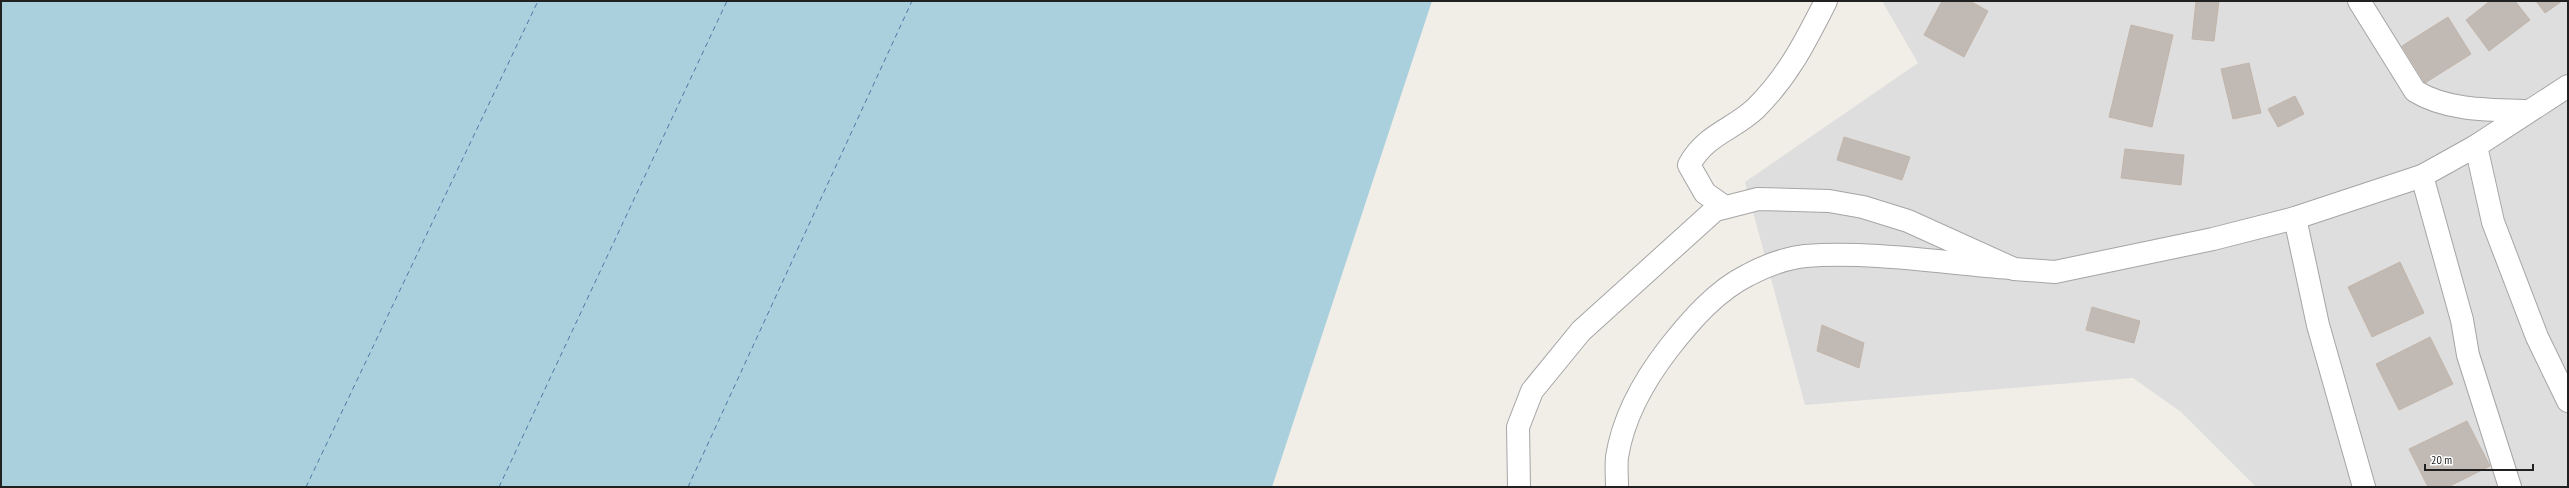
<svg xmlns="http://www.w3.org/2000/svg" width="2569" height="488" viewBox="0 0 2569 488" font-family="'PT Sans Narrow',sans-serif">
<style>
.residential{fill:#dfdede}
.water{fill:#aad0dd}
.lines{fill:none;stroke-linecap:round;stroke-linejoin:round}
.ferry{stroke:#4c79a6;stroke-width:1;stroke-dasharray:5 4;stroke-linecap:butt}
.building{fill:#c1bab4;stroke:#c2b5aa}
.minor-casing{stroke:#a5a5a5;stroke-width:24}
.tertiary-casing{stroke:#a5a5a5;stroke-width:24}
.minor{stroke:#fff;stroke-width:22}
.tertiary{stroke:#fff;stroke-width:22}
</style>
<rect width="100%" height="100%" fill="#f1eee8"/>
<path class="residential" d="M1882,1H2568V487H2256L2181,412L2133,378L1805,405L1745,182L1918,63Z"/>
<path class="water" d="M1,1H1432L1272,487H1Z"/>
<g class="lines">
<g class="ferry">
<path d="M306,487L538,1"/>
<path d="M499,487L727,1"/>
<path d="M688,487L912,1"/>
</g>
</g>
<g class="building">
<path d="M1942,1H1970L1988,11L1964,57L1924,35Z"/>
<path d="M2196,1H2219L2214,41L2192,39Z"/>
<path d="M2490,1H2515L2530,20L2489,51L2466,20Z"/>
<path d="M2536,1H2562L2545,13Z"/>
<path d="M2448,17L2471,54L2425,83L2402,46Z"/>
<path d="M2131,25L2173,35L2152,127L2109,117Z"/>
<path d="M2249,63L2261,113L2233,119L2221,69Z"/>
<path d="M2295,96L2304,114L2278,127L2268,109Z"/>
<path d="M1844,137L1910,157L1902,180L1837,160Z"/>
<path d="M2125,149L2184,155L2181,185L2121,178Z"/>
<path d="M2400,262L2424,313L2372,337L2348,287Z"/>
<path d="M2092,307L2140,321L2134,343L2086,330Z"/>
<path d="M1822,325L1864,343L1859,368L1817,351Z"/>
<path d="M2430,337L2453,384L2399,410L2376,364Z"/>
<path d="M2467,421L2490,466L2448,487H2428L2409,449Z"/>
</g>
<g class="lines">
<defs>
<g id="minor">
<path d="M2359,1L2415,91C2447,111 2491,110 2528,111"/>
<path d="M2476,146L2493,222L2537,337L2568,401"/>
<path d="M2422,176L2462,320L2468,355L2510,487"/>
<path d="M1725,207L1705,193L1689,165C1706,134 1733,130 1756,108C1789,75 1805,42 1826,1"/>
<path d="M2295,218L2318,325L2364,487"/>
<path d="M1617,487C1617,477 1616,466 1617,457C1623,418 1645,379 1669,348C1691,320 1716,291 1748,275C1765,266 1787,258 1805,256C1873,251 1943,263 2011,268"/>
</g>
<path id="tertiary" d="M1519,487L1518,427L1532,391L1581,331L1715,210L1758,199L1829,201L1863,207L1908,221L2014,269L2055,272L2213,239L2295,218L2422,176L2476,146L2568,86"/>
</defs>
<use href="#minor" class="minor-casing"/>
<use href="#tertiary" class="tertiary-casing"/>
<use href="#minor" class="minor"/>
<use href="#tertiary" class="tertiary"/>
</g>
<rect width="2569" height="488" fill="none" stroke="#212121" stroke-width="4"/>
<path d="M2425 464v6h108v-6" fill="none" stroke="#212121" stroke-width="2"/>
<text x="2431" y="464" font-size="12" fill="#212121" stroke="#ffffff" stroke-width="3" paint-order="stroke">20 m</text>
</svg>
